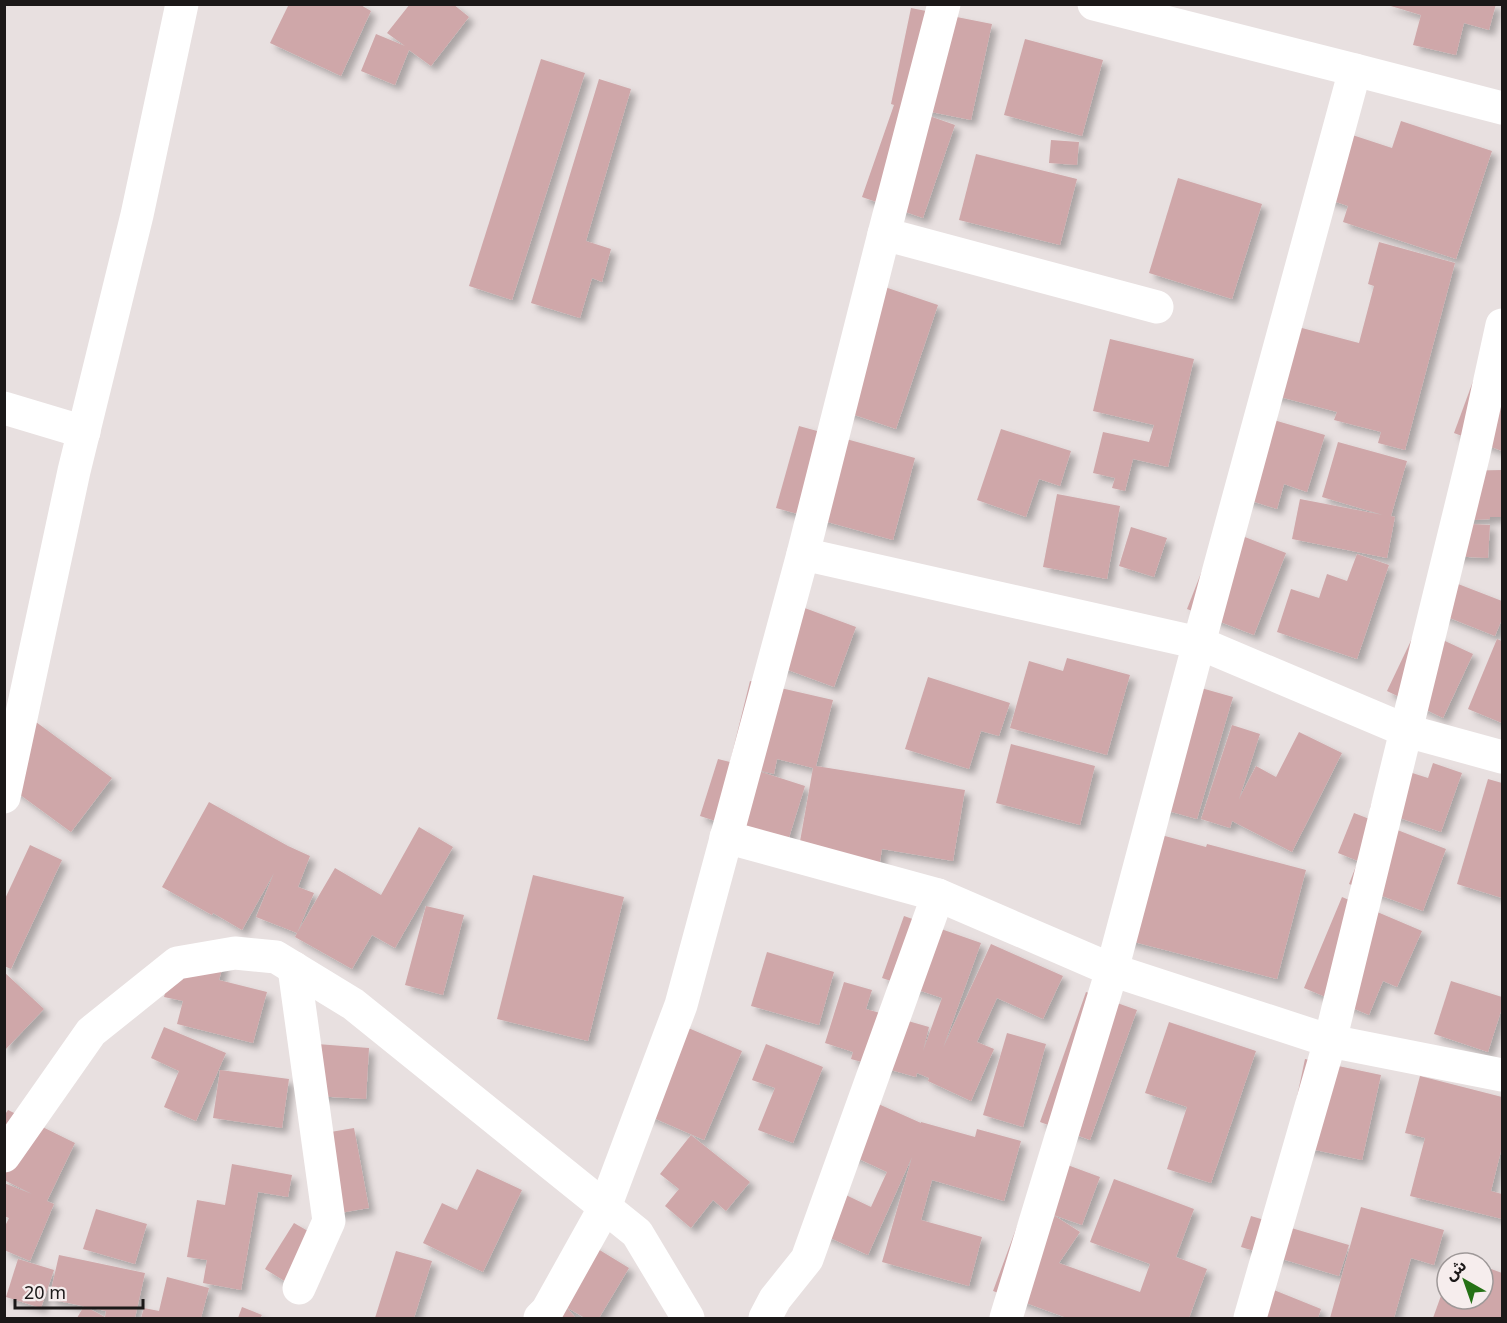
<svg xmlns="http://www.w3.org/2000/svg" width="1507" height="1323" viewBox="0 0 1507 1323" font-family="'Noto Sans','Noto Sans Arabic',sans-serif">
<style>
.building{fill:#cfa7a9;filter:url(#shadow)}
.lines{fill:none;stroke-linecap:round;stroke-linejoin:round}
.street{stroke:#fff;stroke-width:33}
</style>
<defs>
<filter id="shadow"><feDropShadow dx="5.5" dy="5.5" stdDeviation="3" flood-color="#0004"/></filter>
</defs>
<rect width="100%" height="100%" fill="#e8e0e0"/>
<g class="building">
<path d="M289,4H359L371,11L341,76L270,43Z"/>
<path d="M410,4H453L469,17L431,66L409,50L395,85L361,71L376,34L405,46L387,33Z"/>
<path d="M1384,4H1496L1489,30L1464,23L1456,55L1413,45L1421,15Z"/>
<path d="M911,8L992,24L971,120L901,106L955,125L923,218L862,197L894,105L891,104Z"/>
<path d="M1025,39L1103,60L1082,136L1004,115Z"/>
<path d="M541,59L585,73L512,300L469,286Z"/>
<path d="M599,79L631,89L586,241L611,249L602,282L592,278L580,318L531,303Z"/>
<path d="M1401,121L1492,151L1456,259L1343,222L1348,206L1312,194L1334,129L1392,148Z"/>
<path d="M1051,140L1079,142L1077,165L1049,163Z"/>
<path d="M976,154L1077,179L1060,245L959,220Z"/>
<path d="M1178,178L1262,204L1232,299L1149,273Z"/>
<path d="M1379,242L1455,263L1405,450L1378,443L1381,432L1334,420L1337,412L1261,392L1279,322L1359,343L1374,286L1368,284Z"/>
<path d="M870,282L938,305L896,429L828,406Z"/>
<path d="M1110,339L1194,359L1168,467L1133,459L1125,491L1112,488L1115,478L1093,473L1103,432L1149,442L1154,425L1093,411Z"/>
<path d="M1476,373L1502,383V451L1454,433Z"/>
<path d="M1253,414L1325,435L1307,492L1284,484L1277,509L1229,494Z"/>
<path d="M799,426L915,458L893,540L776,508Z"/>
<path d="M1001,429L1071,451L1060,486L1039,479L1026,517L977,500Z"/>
<path d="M1338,442L1407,461L1391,516L1395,517L1387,558L1292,539L1300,499L1383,515L1322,497Z"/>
<path d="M1502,470V517H1490V519L1458,521L1456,471Z"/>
<path d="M1057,494L1120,506L1107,579L1043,567Z"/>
<path d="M1450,523L1490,525L1488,558L1449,556Z"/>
<path d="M1131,527L1167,538L1154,577L1119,566Z"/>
<path d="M1219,527L1286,553L1254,635L1187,609Z"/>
<path d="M1357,554L1389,565L1357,659L1277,632L1291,589L1319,598L1327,574L1347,581Z"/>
<path d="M1440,577L1502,601V619L1495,636L1427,609Z"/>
<path d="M783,600L856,627L834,687L761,660Z"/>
<path d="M1417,628L1473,654L1443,718L1387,691Z"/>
<path d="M1497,639L1502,641V723L1468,709Z"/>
<path d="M1067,658L1130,675L1107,755L1010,728L1029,661L1063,671Z"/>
<path d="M928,677L1010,703L999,736L981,731L969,769L905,749Z"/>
<path d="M750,681L833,700L816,766L965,790L953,861L882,849L879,868L799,847L813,768L777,759L774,774L752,769L805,786L787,844L700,816L718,759L730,762Z"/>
<path d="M1187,684L1233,697L1197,819L1150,806Z"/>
<path d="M36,722L112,778L71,832L4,783Z"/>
<path d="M1232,725L1260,734L1239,799L1256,766L1276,777L1299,732L1342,753L1292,852L1232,821L1230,828L1201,819Z"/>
<path d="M1011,744L1095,766L1080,825L996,803Z"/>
<path d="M1433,763L1462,773L1441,832L1370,808L1384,764L1428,778Z"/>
<path d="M1488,779L1502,783V898L1457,884Z"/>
<path d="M209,802L288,846L310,856L298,887L314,893L297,933L335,868L381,895L419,827L453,847L395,948L372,935L352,969L295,937L297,933L256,917L274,873L242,930L213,913L212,915L162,887Z"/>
<path d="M1354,813L1446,849L1423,911L1349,884L1358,861L1338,853Z"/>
<path d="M1135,828L1206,847L1207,844L1306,870L1277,979L1107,935Z"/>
<path d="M30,845L62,860L11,969L4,966V901Z"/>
<path d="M533,875L624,897L588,1041L497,1019Z"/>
<path d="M1342,897L1422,931L1397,987L1383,981L1369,1015L1304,988Z"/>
<path d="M426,906L464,915L443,995L405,985Z"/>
<path d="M904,916L981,943L943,1048L991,944L1063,976L1043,1019L997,998L977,1042L994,1049L971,1101L928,1081L929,1078L917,1073L916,1077L851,1059L853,1052L825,1043L844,982L872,990L866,1009L929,1027L923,1051L942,998L882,978Z"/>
<path d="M176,951L224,963L219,980L267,992L253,1043L177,1024L183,1001L164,997Z"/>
<path d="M767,952L834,972L819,1025L751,1006Z"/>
<path d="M4,972L44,1009L4,1051Z"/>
<path d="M1451,981L1502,997V1008L1488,1052L1434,1034Z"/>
<path d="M1086,992L1137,1010L1090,1140L1040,1122Z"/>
<path d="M672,1021L742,1051L704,1140L633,1109Z"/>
<path d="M1169,1022L1256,1051L1211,1183L1167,1169L1187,1107L1145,1093Z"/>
<path d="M164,1027L226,1053L196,1121L164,1107L179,1071L151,1058Z"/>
<path d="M1007,1033L1046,1044L1023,1127L983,1115Z"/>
<path d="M317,1044L369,1048L366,1099L314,1096Z"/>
<path d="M766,1044L823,1067L793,1143L758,1130L775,1088L752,1080Z"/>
<path d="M1305,1059L1381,1075L1362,1160L1287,1144Z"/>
<path d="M220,1070L289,1079L282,1128L213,1118Z"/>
<path d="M1420,1076L1502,1097V1147L1491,1191L1502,1194V1219L1410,1196L1425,1138L1405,1133Z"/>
<path d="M856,1094L921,1123V1122L975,1137L977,1129L1021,1141L1004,1201L932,1180L921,1220L982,1237L969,1286L882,1262L912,1157L868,1255L808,1228L827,1186L871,1207L887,1172L833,1147Z"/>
<path d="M8,1110L75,1143L47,1201L54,1204L30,1261L4,1250V1228L9,1218L4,1216V1183L32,1194L4,1180V1116Z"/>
<path d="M354,1128L369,1208L334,1214L319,1134Z"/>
<path d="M691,1135L750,1182L726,1211L713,1200L691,1228L665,1206L679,1189L660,1174Z"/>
<path d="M1043,1156L1100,1177L1082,1225L1048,1213L1036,1245L1055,1216L1080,1232L1059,1263L1140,1292L1150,1264L1090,1242L1114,1179L1194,1209L1176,1257L1207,1269L1189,1318H1067L993,1291Z"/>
<path d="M232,1164L292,1175L288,1197L258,1192L241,1290L203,1283L207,1260L187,1257L197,1200L225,1205Z"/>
<path d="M477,1169L522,1190L483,1272L423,1243L442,1203L457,1210Z"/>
<path d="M1361,1207L1444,1230L1434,1265L1411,1258L1394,1318H1330Z"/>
<path d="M96,1209L147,1224L135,1264L83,1249Z"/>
<path d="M1251,1216L1349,1245L1339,1276L1241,1247Z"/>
<path d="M294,1223L320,1238L291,1285L265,1269Z"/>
<path d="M575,1235L629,1268L599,1318H585L566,1307L576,1318H526Z"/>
<path d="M396,1251L432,1261L414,1318H375Z"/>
<path d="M59,1255L145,1273L135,1318H77L84,1306L105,1317L106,1311L49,1299Z"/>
<path d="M18,1259L54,1270L41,1308L6,1297Z"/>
<path d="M1483,1266L1502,1273V1318H1433L1447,1279V1299H1483Z"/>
<path d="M167,1277L209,1288L201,1318H141L144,1308L159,1311Z"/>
<path d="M1254,1282L1321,1309L1318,1318H1239Z"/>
<path d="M242,1307L262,1315L260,1318H238Z"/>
</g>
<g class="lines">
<g class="street">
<path d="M1094,4L1355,70L1502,108"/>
<path d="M884,234L1157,307"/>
<path d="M4,408L84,432"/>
<path d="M803,554L1199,643L1407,731L1502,757"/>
<path d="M4,797L74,471L137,215L182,4"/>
<path d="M726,837L938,895L1112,970L1330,1041L1502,1075"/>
<path d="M294,968L329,1221L299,1288"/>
<path d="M4,1156L91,1032L177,963L235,953L276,957L353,1004L637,1233L688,1318"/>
<path d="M540,1318L547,1311L605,1207L681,1005L803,554L884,234L944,4"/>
<path d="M765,1318L775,1299L807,1259L938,895"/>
<path d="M1006,1318L1112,970L1199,643L1355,70"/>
<path d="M1250,1318L1330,1041L1474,453L1502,325"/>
</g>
</g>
<rect width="1507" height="1323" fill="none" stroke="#1b1818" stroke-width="12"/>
<g transform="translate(1465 1281) rotate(320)"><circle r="28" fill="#f6eded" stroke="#9e9898" stroke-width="1.5"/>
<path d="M0-4.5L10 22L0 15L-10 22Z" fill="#257115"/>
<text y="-9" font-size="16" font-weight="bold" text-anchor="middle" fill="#1b1818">ش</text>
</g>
<path d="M15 1299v9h128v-9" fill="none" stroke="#1b1818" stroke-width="3"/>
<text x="24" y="1299" font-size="18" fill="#1b1818" stroke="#f6eded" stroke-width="4.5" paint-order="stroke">20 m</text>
</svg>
